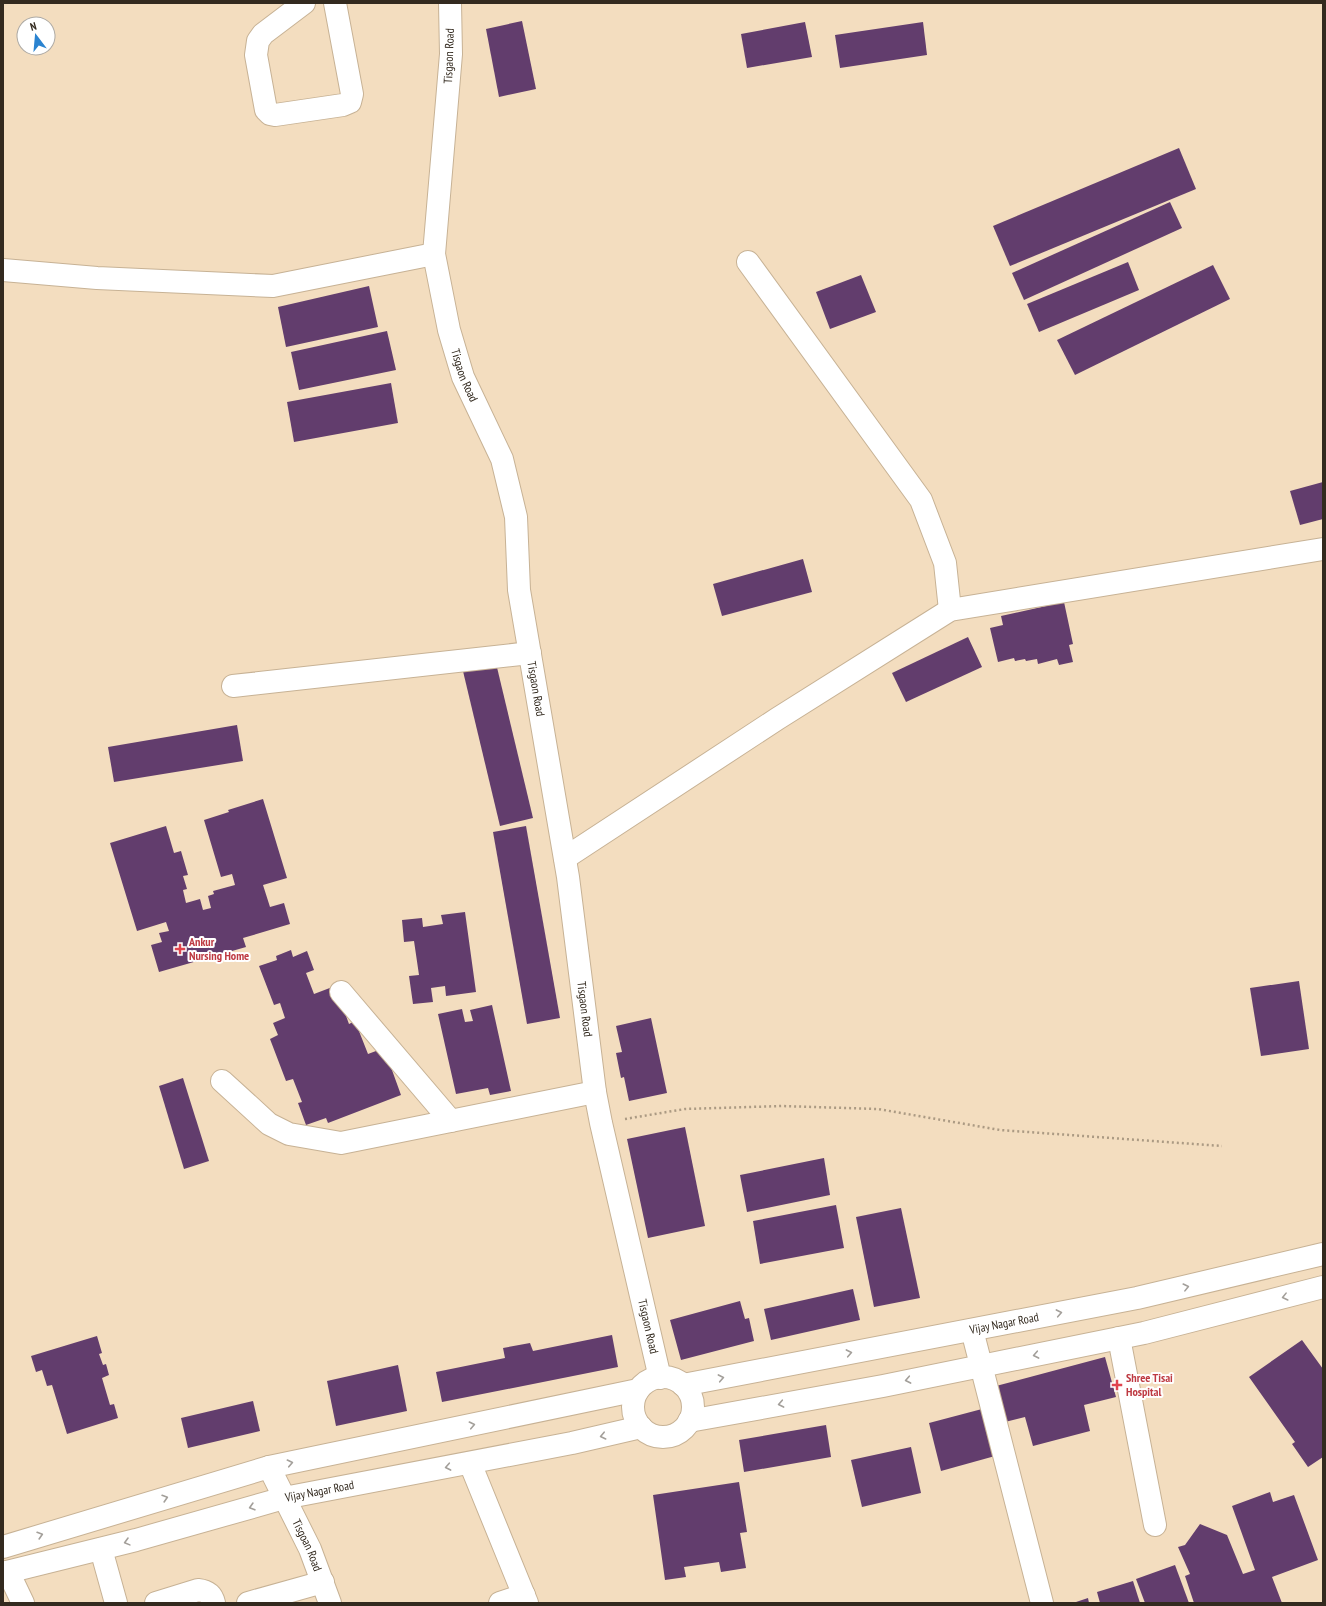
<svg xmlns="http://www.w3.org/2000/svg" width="1326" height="1606" viewBox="0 0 1326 1606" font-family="'PT Sans Narrow',sans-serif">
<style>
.building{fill:#623d6d}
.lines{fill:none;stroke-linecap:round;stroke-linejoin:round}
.minor-casing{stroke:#c7b295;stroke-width:24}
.major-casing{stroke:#c7b295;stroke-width:24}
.path{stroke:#ab9a83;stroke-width:2.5;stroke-dasharray:2 3;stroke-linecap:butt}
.minor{stroke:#fff;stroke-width:22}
.major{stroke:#fff;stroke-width:22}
.oneway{stroke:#a39f9a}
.health-dot{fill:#e0444e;stroke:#fff;stroke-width:1.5}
.labels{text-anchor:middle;stroke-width:4;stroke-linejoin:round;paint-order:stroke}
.street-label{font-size:12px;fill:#332a1f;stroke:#fff}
.health-label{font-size:12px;font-weight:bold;fill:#be3a42;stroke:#fff;text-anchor:start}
</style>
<rect width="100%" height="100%" fill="#f3ddbf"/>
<g class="building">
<path d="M522,21L536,89L499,97L486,29Z"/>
<path d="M805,22L812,57L747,68L741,34Z"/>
<path d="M923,22L927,55L840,68L835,35Z"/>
<path d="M1179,148L1196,189L1010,266L993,226Z"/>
<path d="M1170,202L1182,228L1024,300L1012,273Z"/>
<path d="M1128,262L1139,290L1039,332L1027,304Z"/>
<path d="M1213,265L1230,299L1075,375L1057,340Z"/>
<path d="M861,275L876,312L830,329L816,292Z"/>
<path d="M369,286L378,327L286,347L278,307Z"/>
<path d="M387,331L396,370L299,390L291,352Z"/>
<path d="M391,383L398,423L294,442L287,402Z"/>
<path d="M1323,482V519L1300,525L1290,491Z"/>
<path d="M803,559L812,592L722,616L713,584Z"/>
<path d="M1064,602L1073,644L1069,645L1073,662L1059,665L1057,659L1038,664L1037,659L1026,661L1025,659L1015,661L1014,658L998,662L990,628L1003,625L1001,616Z"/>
<path d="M968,637L982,667L906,702L892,673Z"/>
<path d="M495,659L533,818L500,826L462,667Z"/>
<path d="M237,725L243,761L114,782L108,747Z"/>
<path d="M263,799L287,878L263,885L270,907L284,903L290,924L243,938L246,947L159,972L151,945L162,942L159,933L169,931L166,922L137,931L110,843L166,826L174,853L181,851L188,875L183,876L187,889L183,890L186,903L200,899L203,910L211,908L208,896L214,894L213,891L235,885L232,874L221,877L204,820L229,812L228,810Z"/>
<path d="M526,826L560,1018L527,1024L493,832Z"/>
<path d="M465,912L476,992L446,996L445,986L431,988L433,1002L413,1004L409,976L419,975L414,941L404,942L402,920L422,918L423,927L443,924L441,915Z"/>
<path d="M291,950L293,957L307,951L314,970L306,973L314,994L335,986L349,1024L355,1021L368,1054L384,1048L401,1095L328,1123L326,1118L306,1125L298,1103L302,1102L293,1079L286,1081L270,1039L278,1035L273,1023L285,1018L280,1003L274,1005L259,966L277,960L276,956Z"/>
<path d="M1299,981L1309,1049L1261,1056L1250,988Z"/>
<path d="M492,1005L511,1091L490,1095L488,1088L456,1094L438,1014L462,1009L465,1022L473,1021L470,1010Z"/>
<path d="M651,1018L667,1093L629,1101L624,1077L621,1078L616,1053L622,1052L616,1026Z"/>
<path d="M183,1078L209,1161L184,1169L159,1086Z"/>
<path d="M685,1127L705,1226L648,1238L627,1139Z"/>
<path d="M824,1158L830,1195L747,1212L740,1175Z"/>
<path d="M836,1205L844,1248L760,1264L753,1221Z"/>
<path d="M901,1208L920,1298L874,1307L856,1217Z"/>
<path d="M853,1289L860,1320L771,1340L764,1309Z"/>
<path d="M740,1301L745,1319L749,1318L754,1341L681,1360L670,1320Z"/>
<path d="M612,1335L618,1367L442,1402L436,1372L505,1358L503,1348L530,1343L533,1351Z"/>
<path d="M97,1336L102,1353L99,1354L103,1365L106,1364L109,1375L102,1378L110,1405L114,1404L118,1418L67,1434L52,1385L47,1386L42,1370L36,1372L31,1356Z"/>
<path d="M1302,1340L1323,1369V1457L1308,1467L1292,1444L1295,1442L1249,1377Z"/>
<path d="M1105,1357L1116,1397L1084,1405L1090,1431L1033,1446L1025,1417L1005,1422L996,1386Z"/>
<path d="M398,1365L407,1411L336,1426L327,1381Z"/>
<path d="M253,1401L260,1431L188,1448L181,1418Z"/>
<path d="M982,1409L995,1456L941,1471L929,1423Z"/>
<path d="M826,1425L831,1457L744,1472L739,1440Z"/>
<path d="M911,1447L921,1493L862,1507L851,1460Z"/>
<path d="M739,1482L747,1532L740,1533L746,1568L721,1572L719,1562L684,1567L686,1577L665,1580L653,1495Z"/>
<path d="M1270,1492L1273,1502L1294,1495L1318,1560L1272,1577L1282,1603H1194L1185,1576L1190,1574L1178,1547L1185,1545L1200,1524L1227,1535L1243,1574L1255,1570L1232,1506Z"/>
<path d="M1175,1565L1189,1603H1145L1136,1579Z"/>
<path d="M1133,1581L1140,1603H1100L1097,1592Z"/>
<path d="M1088,1598L1089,1603H1073Z"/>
</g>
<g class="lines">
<defs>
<g id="minor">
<path d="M304,3L263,34L258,41L256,55L266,110L270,114L275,115L343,105L350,102L352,94L335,3"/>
<path id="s1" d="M450,3L451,54L434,254L449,330L463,377L502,459L516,517L519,590L568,877L595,1092L601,1123L660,1378"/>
<path d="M748,262L921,500L945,563L950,610"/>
<path d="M3,270L97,278L273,286L434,254"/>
<path d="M233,686L530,653"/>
<path d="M565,858L777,719L950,610L1323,549"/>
<path d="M341,992L451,1121"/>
<path d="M222,1081L269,1124L289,1134L341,1143L595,1092"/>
<path d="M972,1330L1042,1603"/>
<path d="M1119,1338L1155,1525"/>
<path d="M470,1463L527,1603"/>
<path id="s2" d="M269,1467L310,1549L330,1603"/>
<path d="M101,1549L116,1603"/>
<path d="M3,1572L12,1580L23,1603"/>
<path d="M156,1603L198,1590C207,1591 212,1594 214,1603"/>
<path d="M248,1603L323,1582"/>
<path d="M500,1603L524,1595"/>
</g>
<g id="major">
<circle cx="663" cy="1407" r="30"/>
<path id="s3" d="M683,1385L1137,1298L1323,1254"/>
<path d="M689,1421L883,1386L1144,1333L1323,1287"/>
<path d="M3,1547L269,1467L638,1390"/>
<path id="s4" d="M3,1573L136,1540L284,1498L572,1443L641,1427"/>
</g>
</defs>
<use href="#minor" class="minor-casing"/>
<use href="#major" class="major-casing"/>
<path class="path" d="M625,1119L685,1109L782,1106L878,1109L1000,1130L1222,1146"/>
<use href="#minor" class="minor"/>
<use href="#major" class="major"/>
</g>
<defs><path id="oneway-chevron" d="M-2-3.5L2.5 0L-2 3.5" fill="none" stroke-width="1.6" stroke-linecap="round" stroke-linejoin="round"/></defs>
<g class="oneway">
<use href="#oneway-chevron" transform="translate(1186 1287) rotate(-14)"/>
<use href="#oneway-chevron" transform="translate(1285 1297) rotate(166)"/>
<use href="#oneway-chevron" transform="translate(1059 1313) rotate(-11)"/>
<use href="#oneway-chevron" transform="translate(849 1353) rotate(-11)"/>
<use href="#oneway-chevron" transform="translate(1036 1355) rotate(169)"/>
<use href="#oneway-chevron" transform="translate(721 1378) rotate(-11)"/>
<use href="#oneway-chevron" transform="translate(908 1380) rotate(169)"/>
<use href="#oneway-chevron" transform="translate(781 1404) rotate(169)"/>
<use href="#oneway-chevron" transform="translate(472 1425) rotate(-12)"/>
<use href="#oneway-chevron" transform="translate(603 1436) rotate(167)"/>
<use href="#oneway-chevron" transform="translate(290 1463) rotate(-12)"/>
<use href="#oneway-chevron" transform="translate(448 1467) rotate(169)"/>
<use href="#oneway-chevron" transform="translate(165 1498) rotate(-17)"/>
<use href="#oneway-chevron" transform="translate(252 1507) rotate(164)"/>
<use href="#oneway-chevron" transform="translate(40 1535) rotate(-17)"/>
<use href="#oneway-chevron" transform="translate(127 1542) rotate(165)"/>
</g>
<g class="health-dot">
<path d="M178 943h4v4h4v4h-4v4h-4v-4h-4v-4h4z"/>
<path d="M1115 1379h4v4h4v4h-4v4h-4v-4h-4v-4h4z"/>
</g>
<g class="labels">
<g class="street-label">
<text transform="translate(449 56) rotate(-88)" y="4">Tisgaon Road</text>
<text dy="4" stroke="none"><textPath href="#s1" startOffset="377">Tisgaon Road</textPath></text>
<text dy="4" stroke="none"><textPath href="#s1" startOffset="702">Tisgaon Road</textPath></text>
<text dy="4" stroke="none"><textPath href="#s1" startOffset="1026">Tisgaon Road</textPath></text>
<text dy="4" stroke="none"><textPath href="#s3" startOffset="327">Vijay Nagar Road</textPath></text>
<text dy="4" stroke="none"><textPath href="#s1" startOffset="1350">Tisgaon Road</textPath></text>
<text dy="4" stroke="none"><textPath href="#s4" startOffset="327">Vijay Nagar Road</textPath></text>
<text dy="4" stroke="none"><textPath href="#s2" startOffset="87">Tisgoan Road</textPath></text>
</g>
<g class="health-label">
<text x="189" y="946">Ankur<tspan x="189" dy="14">Nursing Home</tspan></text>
<text x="1126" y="1382">Shree Tisai<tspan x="1126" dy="14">Hospital</tspan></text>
</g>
</g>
<rect width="1326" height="1606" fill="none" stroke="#332a1f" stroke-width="8"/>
<g transform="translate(36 36) rotate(344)"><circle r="19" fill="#ffffff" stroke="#adaaa5"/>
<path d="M0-3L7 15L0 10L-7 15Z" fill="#2a83d0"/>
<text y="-6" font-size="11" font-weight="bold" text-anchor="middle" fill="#332a1f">N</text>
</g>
</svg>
